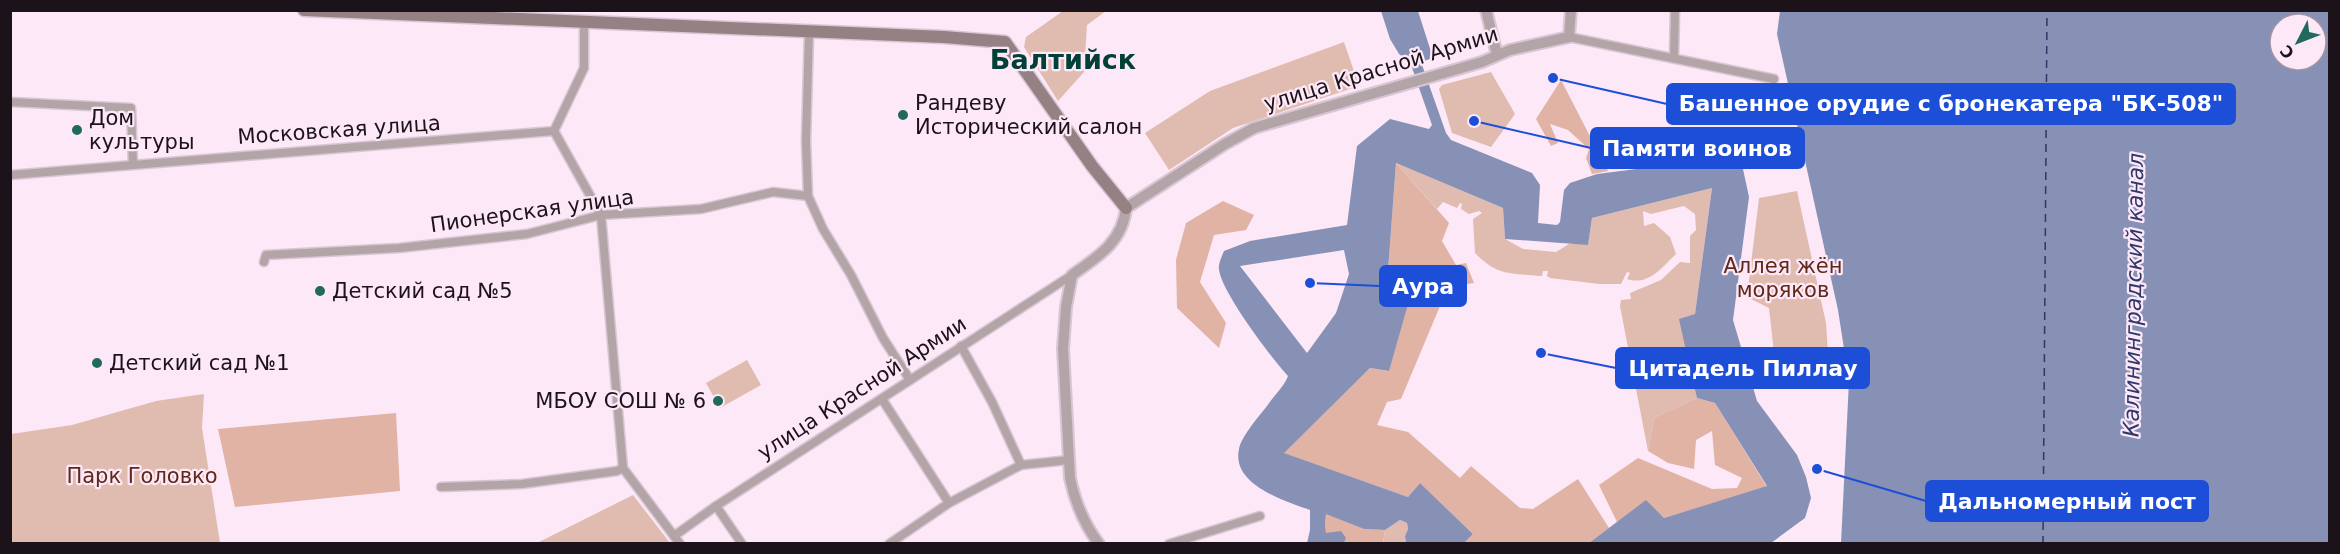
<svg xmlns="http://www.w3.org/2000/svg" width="2340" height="554" viewBox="0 0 2340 554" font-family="'DejaVu Sans',sans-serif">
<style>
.green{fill:#e0bbb0}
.forest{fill:#e0b3a5}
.water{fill:#8791b6;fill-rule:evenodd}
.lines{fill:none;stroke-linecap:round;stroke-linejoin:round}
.ferry{stroke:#2e3869;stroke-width:1.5;stroke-dasharray:8 6;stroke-linecap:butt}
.minor-casing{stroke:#d9c6d4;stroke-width:11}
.tertiary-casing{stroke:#d9c6d4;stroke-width:14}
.secondary-casing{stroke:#d9c6d4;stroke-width:15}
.minor{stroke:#b3a5a7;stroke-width:8}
.tertiary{stroke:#b3a5a7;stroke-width:10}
.secondary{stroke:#958184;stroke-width:12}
.poi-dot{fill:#22695d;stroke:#fde8f8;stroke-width:2}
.labels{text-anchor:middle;stroke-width:4.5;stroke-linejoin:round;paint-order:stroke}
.street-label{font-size:21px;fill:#1c131a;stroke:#fde8f8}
.poi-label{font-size:21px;fill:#1c131a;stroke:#fde8f8;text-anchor:start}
.park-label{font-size:21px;fill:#5f2817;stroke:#fde8f8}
.water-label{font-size:22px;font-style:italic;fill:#2e3869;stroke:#fde8f8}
.district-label{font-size:27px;font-weight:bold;fill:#014037;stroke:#fde8f8}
.leader{fill:none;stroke:#1d4ed8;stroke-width:2}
.callout-dot{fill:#1d4ed8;stroke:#fde8f8;stroke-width:2}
.callout{fill:#1d4ed8;stroke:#1d4ed8;stroke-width:2}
.callout-label{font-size:22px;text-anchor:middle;font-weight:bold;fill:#fff}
</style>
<rect width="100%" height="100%" fill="#fde8f8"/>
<g class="green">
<path d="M1063,11H1106L1087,25L1084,72L1058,101L1024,47L1026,37Z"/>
<path d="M1344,42L1359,86L1233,128L1169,170L1145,133L1210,91Z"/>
<path d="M1491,72L1515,114L1491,147L1452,133L1439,89L1442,85Z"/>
<path d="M1396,163L1503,208L1505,239L1523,249L1556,252L1569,244H1588L1592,218L1712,188L1695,314L1686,351L1692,358L1689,366L1697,398L1654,418L1648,451L1620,306L1621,300L1631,299L1630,293L1661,280L1680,262L1690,263V236L1696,230L1695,214L1684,206L1651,214L1643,211L1644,226L1654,223L1670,237L1676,254C1661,268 1649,286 1627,279L1630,273L1627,272L1621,284H1599L1550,278L1547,276L1548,271H1543L1542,276C1512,273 1498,277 1475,253L1473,219L1482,213L1479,211L1469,214L1461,209L1462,204L1460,203L1457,208L1443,202L1437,209Z"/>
<path d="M1797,191L1826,323L1829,367L1776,371L1769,308L1747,297L1759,198Z"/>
<path d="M747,360L761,385L720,408L706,383Z"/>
<path d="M204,394L202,428L220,543H11V434L72,425L156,401Z"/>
<path d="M633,495L670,543H537Z"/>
<path d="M1400,520L1407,523L1408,529L1405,536L1406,543L1383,544L1385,530Z"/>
</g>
<g class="forest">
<path d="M1561,80L1608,171L1592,174L1586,158L1589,149L1568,130L1550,124L1558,143L1551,146L1536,119Z"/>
<path d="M1396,163L1449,223L1442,241L1456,265L1466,263L1474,283L1448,287L1401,399L1387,402L1377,425L1408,432L1460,478L1471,466L1520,508L1533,509L1578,479L1609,528L1589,543H1464L1473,534L1420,483L1408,497L1283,453L1370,368L1388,371V271Z"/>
<path d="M1223,201L1254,215L1246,230L1214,235L1200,282L1226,323L1219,348L1177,308L1176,260L1186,223Z"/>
<path d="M1697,398L1715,403L1767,487L1664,518L1645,502L1617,522L1599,485L1638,458L1712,489L1737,488L1742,478L1715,465L1712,431L1696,440L1694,469L1668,463L1648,451L1654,418Z"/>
<path d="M396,413L400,491L235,507L218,429Z"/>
<path d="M1326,513L1364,529L1385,530L1383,543H1344L1346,538L1326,534L1325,524Z"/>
</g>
<g class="water">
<path d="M1381,11H1418L1433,58L1421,62L1446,133L1451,140L1532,173L1540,185L1538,223L1557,225L1560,222L1564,190L1570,183L1597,174L1716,159L1743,169L1749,197L1733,320L1757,401L1797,455L1806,477L1811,498L1805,518L1771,543H1589L1646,500L1664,518L1767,486L1715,403L1697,398L1689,366L1692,358L1706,354L1705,351L1691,354L1686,351L1679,319L1695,314L1712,188L1592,218L1588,245L1505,239L1503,208L1396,163L1388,271L1410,297L1389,371L1370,368L1284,453L1408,497L1420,483L1473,534L1464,543H1406L1405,536L1408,529L1407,523L1400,520L1385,530L1364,529L1326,514L1325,524L1326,533L1341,531L1346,538L1344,543H1307L1310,530V510C1285,501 1231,485 1239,449C1241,437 1259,416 1267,406C1274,395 1284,387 1288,376C1272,359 1220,290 1219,269C1218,264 1222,256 1224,251L1250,241L1347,225L1357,146L1390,119L1429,129L1432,125L1410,62L1399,54L1390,39ZM1344,250L1349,274L1336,313L1307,353L1240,266Z"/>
<path d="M1780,11H2329V543H1841L1849,381L1838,310L1777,34ZM2280,24H2316V60H2280Z"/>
</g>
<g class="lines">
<path class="ferry" d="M2043,544L2047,10"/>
<defs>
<g id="minor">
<path d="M809,32L806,141L808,196L823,229L851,275L883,338L910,380"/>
<path d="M1569,37L1774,79"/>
<path d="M1674,58L1675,10"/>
<path d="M10,102L131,108L133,165"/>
<path d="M554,131L601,215L623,468L680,544"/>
<path d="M10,175L554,131L584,68V21"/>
<path d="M264,262L266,255L399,248L527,234L601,215L701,209L773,192L808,196"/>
<path d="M961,346L992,402L1021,465"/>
<path d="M882,399L949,503"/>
<path d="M441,487L522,484L617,471L623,468"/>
<path d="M716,506L742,544"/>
<path d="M674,536L716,506L1072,275"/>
<path d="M889,544L949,503L1021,465L1069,460"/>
<path d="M1169,544L1260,516"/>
</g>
<g id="tertiary">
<path d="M1486,10L1497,55"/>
<path d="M1099,544C1084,524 1075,502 1070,478L1063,349L1066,307L1072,275C1098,257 1123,241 1126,208L1225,144L1254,128L1482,62L1510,50L1569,37L1571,10"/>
</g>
<path id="secondary" d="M304,10L944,37L1005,42L1092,166L1126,208"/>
</defs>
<use href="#minor" class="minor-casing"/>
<use href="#tertiary" class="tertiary-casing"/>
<use href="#secondary" class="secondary-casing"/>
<use href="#minor" class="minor"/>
<use href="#tertiary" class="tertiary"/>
<use href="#secondary" class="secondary"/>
</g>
<g class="poi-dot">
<circle cx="903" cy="115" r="6"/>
<circle cx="77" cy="130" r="6"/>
<circle cx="320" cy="291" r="6"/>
<circle cx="97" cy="363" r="6"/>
<circle cx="718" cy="401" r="6"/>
</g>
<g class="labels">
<g class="street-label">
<text transform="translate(1381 69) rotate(-17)" y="7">улица Красной Армии</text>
<text transform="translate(339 130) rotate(-4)" y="7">Московская улица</text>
<text transform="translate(532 211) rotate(-8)" y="7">Пионерская улица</text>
<text transform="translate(862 388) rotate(-33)" y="7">улица Красной Армии</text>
</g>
<g class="poi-label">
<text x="915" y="110">Рандеву<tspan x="915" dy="24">Исторический салон</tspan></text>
<text x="89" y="125">Дом<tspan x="89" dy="24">культуры</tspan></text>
<text x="332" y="298">Детский сад №5</text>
<text x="109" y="370">Детский сад №1</text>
<text x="706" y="408" text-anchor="end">МБОУ СОШ № 6</text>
</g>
<g class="park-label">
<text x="1783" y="273">Аллея жён<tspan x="1783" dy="24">моряков</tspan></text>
<text x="142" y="483">Парк Головко</text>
</g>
<g class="water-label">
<text transform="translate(2133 295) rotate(-89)" y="8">Калининградский канал</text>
</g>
<g class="district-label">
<text x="1063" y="69">Балтийск</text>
</g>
</g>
<path class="leader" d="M1553 78L1667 104M1474 121L1591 148M1310 283L1380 286M1541 353L1616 368M1817 469L1926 501"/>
<g class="callout-dot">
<circle cx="1553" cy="78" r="6"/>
<circle cx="1474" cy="121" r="6"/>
<circle cx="1310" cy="283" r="6"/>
<circle cx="1541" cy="353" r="6"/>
<circle cx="1817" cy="469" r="6"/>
</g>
<g class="callout">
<rect x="1667" y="84" width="568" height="40" rx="6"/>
<rect x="1591" y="128" width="213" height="40" rx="6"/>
<rect x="1380" y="266" width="86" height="40" rx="6"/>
<rect x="1616" y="348" width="253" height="40" rx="6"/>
<rect x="1926" y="481" width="282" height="40" rx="6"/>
</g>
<g class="callout-label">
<text x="1951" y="111">Башенное орудие с бронекатера "БК-508"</text>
<text x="1697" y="156">Памяти воинов</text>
<text x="1423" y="294">Аура</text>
<text x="1743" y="376">Цитадель Пиллау</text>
<text x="2067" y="509">Дальномерный пост</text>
</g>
<rect width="2340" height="554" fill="none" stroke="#1c131a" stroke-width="24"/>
<g transform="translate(2298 42) rotate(228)"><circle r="28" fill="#fde8f8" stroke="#a3939f" stroke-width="1.5"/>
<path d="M0-4.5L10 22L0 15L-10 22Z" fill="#22695d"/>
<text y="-9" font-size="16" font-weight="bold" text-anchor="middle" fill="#1c131a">С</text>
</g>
</svg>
